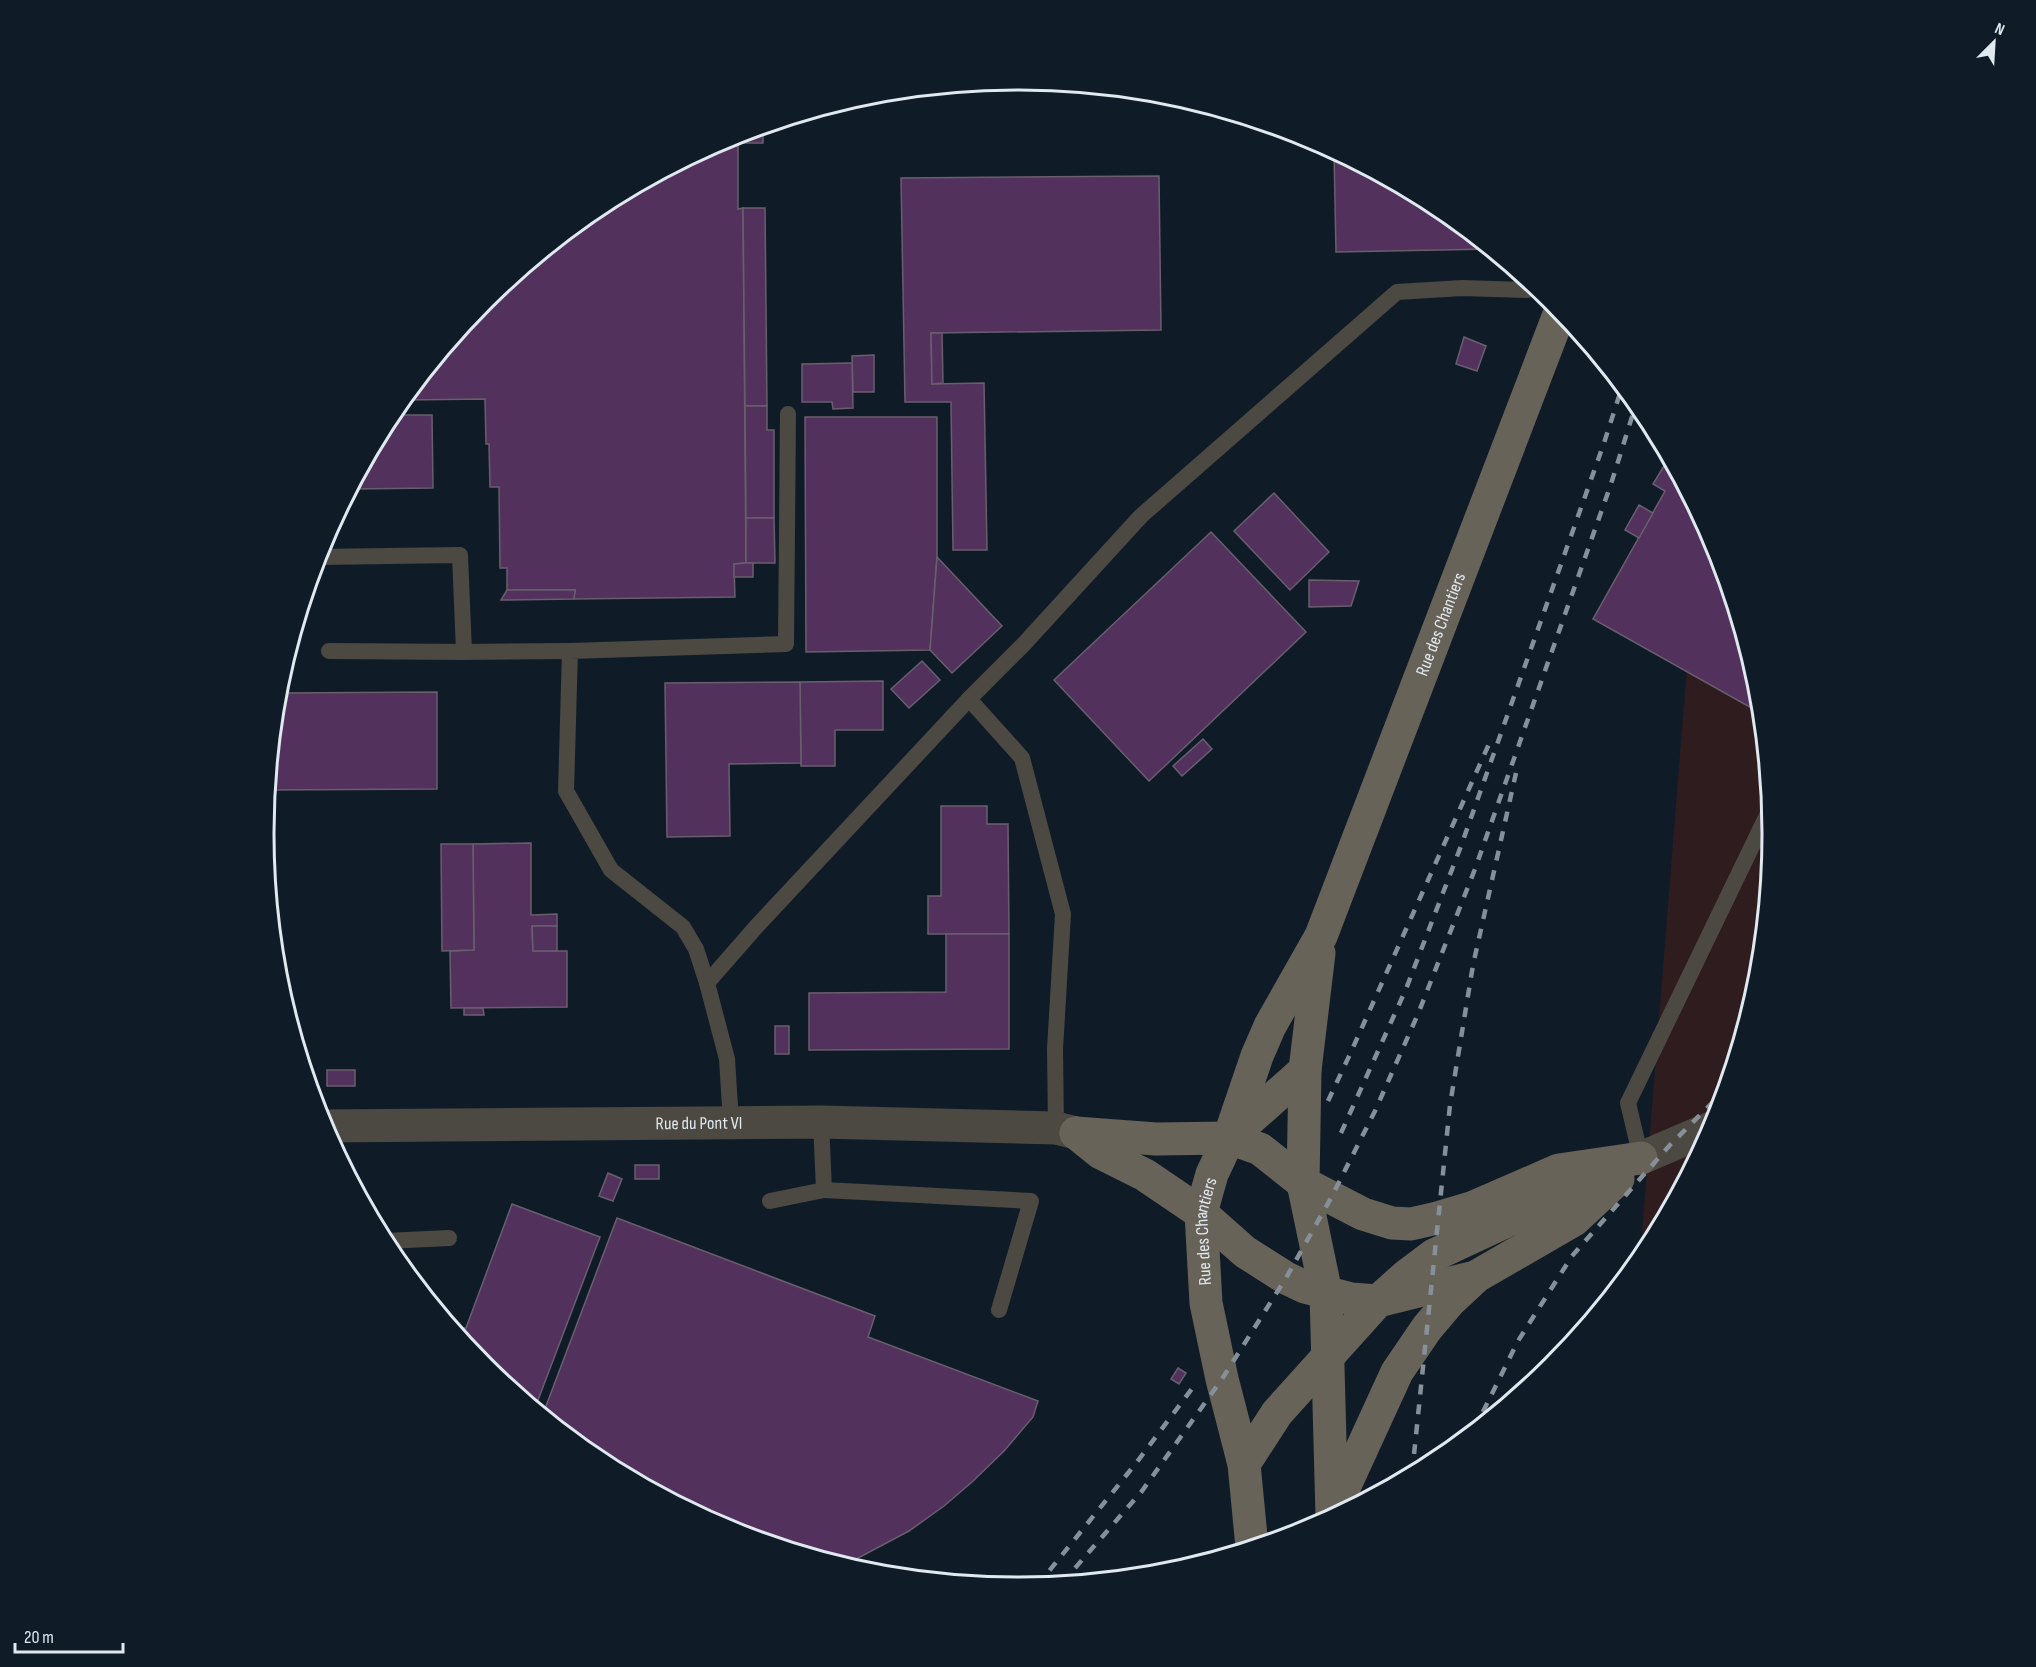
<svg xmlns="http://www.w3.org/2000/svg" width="2036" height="1667" viewBox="0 0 2036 1667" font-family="'Sofia Sans Condensed',sans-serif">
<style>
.industrial{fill:#2f1c1e}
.building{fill:#53315d;stroke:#695e6d;stroke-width:1.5}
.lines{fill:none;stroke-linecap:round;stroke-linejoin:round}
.lane{stroke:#4c4942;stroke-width:16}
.street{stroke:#4c4942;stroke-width:33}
.secondary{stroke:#686358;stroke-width:33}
.rail{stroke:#86909a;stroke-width:4.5;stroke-dasharray:10 10;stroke-linecap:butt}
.labels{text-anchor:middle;stroke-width:6;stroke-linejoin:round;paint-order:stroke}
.street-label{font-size:18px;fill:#e0e8f0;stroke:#0f1c27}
.rim{fill:none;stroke:#e0e8f0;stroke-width:3}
</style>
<rect width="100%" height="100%" fill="#0f1c27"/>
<path class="industrial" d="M1699,515L1758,687L1772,834L1757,981L1714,1122L1640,1258Z"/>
<g class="building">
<path d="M763,127V143H743L742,133Z"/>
<path d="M742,133L743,143H738V209L743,208L746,563L734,564L735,597L574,599L575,590H507V568H500L499,487H490L489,444H486L485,399L403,400L485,300L599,206L730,137Z"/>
<path d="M1334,152L1437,207L1489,249L1336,252Z"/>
<path d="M1159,176L1161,330L931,333L932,384L984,383L987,550H953L951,402H905L901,178Z"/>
<path d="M743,208H765L767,406H745Z"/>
<path d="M931,333H942L943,383L932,384Z"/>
<path d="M1464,337L1486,346L1477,371L1456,364Z"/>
<path d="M874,355V392H853L852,356Z"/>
<path d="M852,363L853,408L833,409L832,402H802V364Z"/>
<path d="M745,406H767V430H774V518H746Z"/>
<path d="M391,415H432L433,488L352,489Z"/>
<path d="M805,417H937V557L930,650L806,652Z"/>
<path d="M1667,461L1671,463L1715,545L1758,687L1759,702L1755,710L1593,619L1665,491L1653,484Z"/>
<path d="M1274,493L1329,552L1290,590L1234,531Z"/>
<path d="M1639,505L1653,513L1639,538L1625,530Z"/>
<path d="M746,518H774L775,563H746Z"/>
<path d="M1211,532L1306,632L1149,781L1054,680Z"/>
<path d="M937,557L1002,626L952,673L930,650Z"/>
<path d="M746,563H753V577H734V564Z"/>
<path d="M1309,580L1359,581L1351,606L1309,607Z"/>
<path d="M507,590H575L574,599L501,600Z"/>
<path d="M922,661L940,680L909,708L891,689Z"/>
<path d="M284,667L285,682H280Z"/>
<path d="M883,681V730H835V766H801L800,682Z"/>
<path d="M800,682L801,763L729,764L730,836L667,837L665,683Z"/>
<path d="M437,692V789L268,790L278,693Z"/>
<path d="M1203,739L1212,749L1182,776L1173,766Z"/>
<path d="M941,806H987V824H1008L1009,934H928V896H941Z"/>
<path d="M531,843V915L557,914V926H532L533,951H567V1007L451,1008L450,951L474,950L473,844Z"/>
<path d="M441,844H473L474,950L442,951Z"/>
<path d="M532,926H557V951H533Z"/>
<path d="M946,934H1009V1049L809,1050V993L946,992Z"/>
<path d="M464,1008H483L484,1015H464Z"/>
<rect x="775" y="1026" width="14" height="28"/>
<rect x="327" y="1070" width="28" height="16"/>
<rect x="635" y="1165" width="24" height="14"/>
<path d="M608,1173L622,1179L613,1201L599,1196Z"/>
<path d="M512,1204L600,1237L535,1408L485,1366L453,1328H466Z"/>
<path d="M617,1218L875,1316L868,1337L1038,1401L1033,1417L1004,1451L972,1482L944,1506L909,1531L845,1565L729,1530L599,1460L543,1414Z"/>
<path d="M1178,1368L1186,1373L1179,1384L1171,1379Z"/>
</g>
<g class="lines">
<g class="lane">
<path d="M318,557L460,555L464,652L570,651"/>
<path d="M329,651L464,652"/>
<path d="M969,699L1022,758L1063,914L1055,1049L1056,1128"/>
<path d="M707,983L696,949L683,927L611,870L566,791L570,651L786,644L788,414"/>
<path d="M731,1122L727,1059L707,983L756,927L969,699L1023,645L1141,516L1397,292L1462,288L1527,290L1530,283"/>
<path d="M821,1122L824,1190L1031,1201L999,1310"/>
<path d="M1641,1158L1628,1103L1770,809"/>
<path d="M770,1201L824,1190"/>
<path d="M385,1241L449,1238"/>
</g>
<g class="street">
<path id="s1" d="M323,1126L821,1122L1056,1128L1076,1133"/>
<path d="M1641,1158L1711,1128"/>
</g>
<g class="secondary">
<path d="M1319,953L1305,1070L1303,1183L1326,1293L1332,1516"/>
<path d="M1076,1133L1156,1139L1229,1138L1260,1149L1303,1183L1363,1214L1392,1223L1411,1224L1437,1218L1474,1207L1559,1170L1641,1158"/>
<path d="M1076,1133L1101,1153L1145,1175L1201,1213L1245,1252L1286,1278L1305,1287L1351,1299L1378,1301L1471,1278"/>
<path d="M1230,1137L1305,1070"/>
<path d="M1244,1464L1277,1413L1378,1301L1406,1276L1434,1255L1610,1173"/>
<path d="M1336,1505L1397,1372L1427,1328L1449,1302L1477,1276L1574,1220L1618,1179"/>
<path id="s2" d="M1252,1547L1244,1464L1222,1379L1206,1303L1201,1213L1212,1174L1229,1138L1257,1056L1270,1026L1321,936L1560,312"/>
</g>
<g class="rail">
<path d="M1328,1101L1351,1052L1489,744"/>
<path d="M1341,1133L1406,989L1461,846L1604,443L1622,387"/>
<path d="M1474,1430L1518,1341L1572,1256L1670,1145L1724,1091"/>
<path d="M1412,1474L1450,1105L1473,965L1516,773"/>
<path d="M1062,1583L1142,1491L1222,1379L1286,1278L1331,1198L1375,1111L1418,1014L1475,869L1611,484L1636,404"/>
<path d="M1037,1586L1137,1462L1194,1386"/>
</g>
</g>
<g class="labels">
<g class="street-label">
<text dy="6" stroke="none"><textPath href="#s2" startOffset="976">Rue des Chantiers</textPath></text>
<text dy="6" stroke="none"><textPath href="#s1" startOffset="376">Rue du Pont VI</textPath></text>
<text dy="6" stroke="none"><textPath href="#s2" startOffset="321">Rue des Chantiers</textPath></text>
</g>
</g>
<path d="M0 0H2036V1667H0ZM1017 90H1019A743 743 0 0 1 1762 833V834A743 743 0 0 1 1019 1577H1017A743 743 0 0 1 274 834V833A743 743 0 0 1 1017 90Z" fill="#0f1c27" fill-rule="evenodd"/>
<path class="rim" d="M1017 90H1019A743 743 0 0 1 1762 833V834A743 743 0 0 1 1019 1577H1017A743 743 0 0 1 274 834V833A743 743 0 0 1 1017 90Z"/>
<g transform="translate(1994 42) rotate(24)" stroke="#0f1c27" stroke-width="4.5" paint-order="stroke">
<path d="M0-4.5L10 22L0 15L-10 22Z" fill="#e0e8f0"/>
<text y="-9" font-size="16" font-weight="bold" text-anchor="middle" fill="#e0e8f0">N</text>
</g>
<path d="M15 1643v9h108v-9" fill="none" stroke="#e0e8f0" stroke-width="3"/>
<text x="24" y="1643" font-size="18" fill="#e0e8f0" stroke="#0f1c27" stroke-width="4.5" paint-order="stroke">20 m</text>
</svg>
